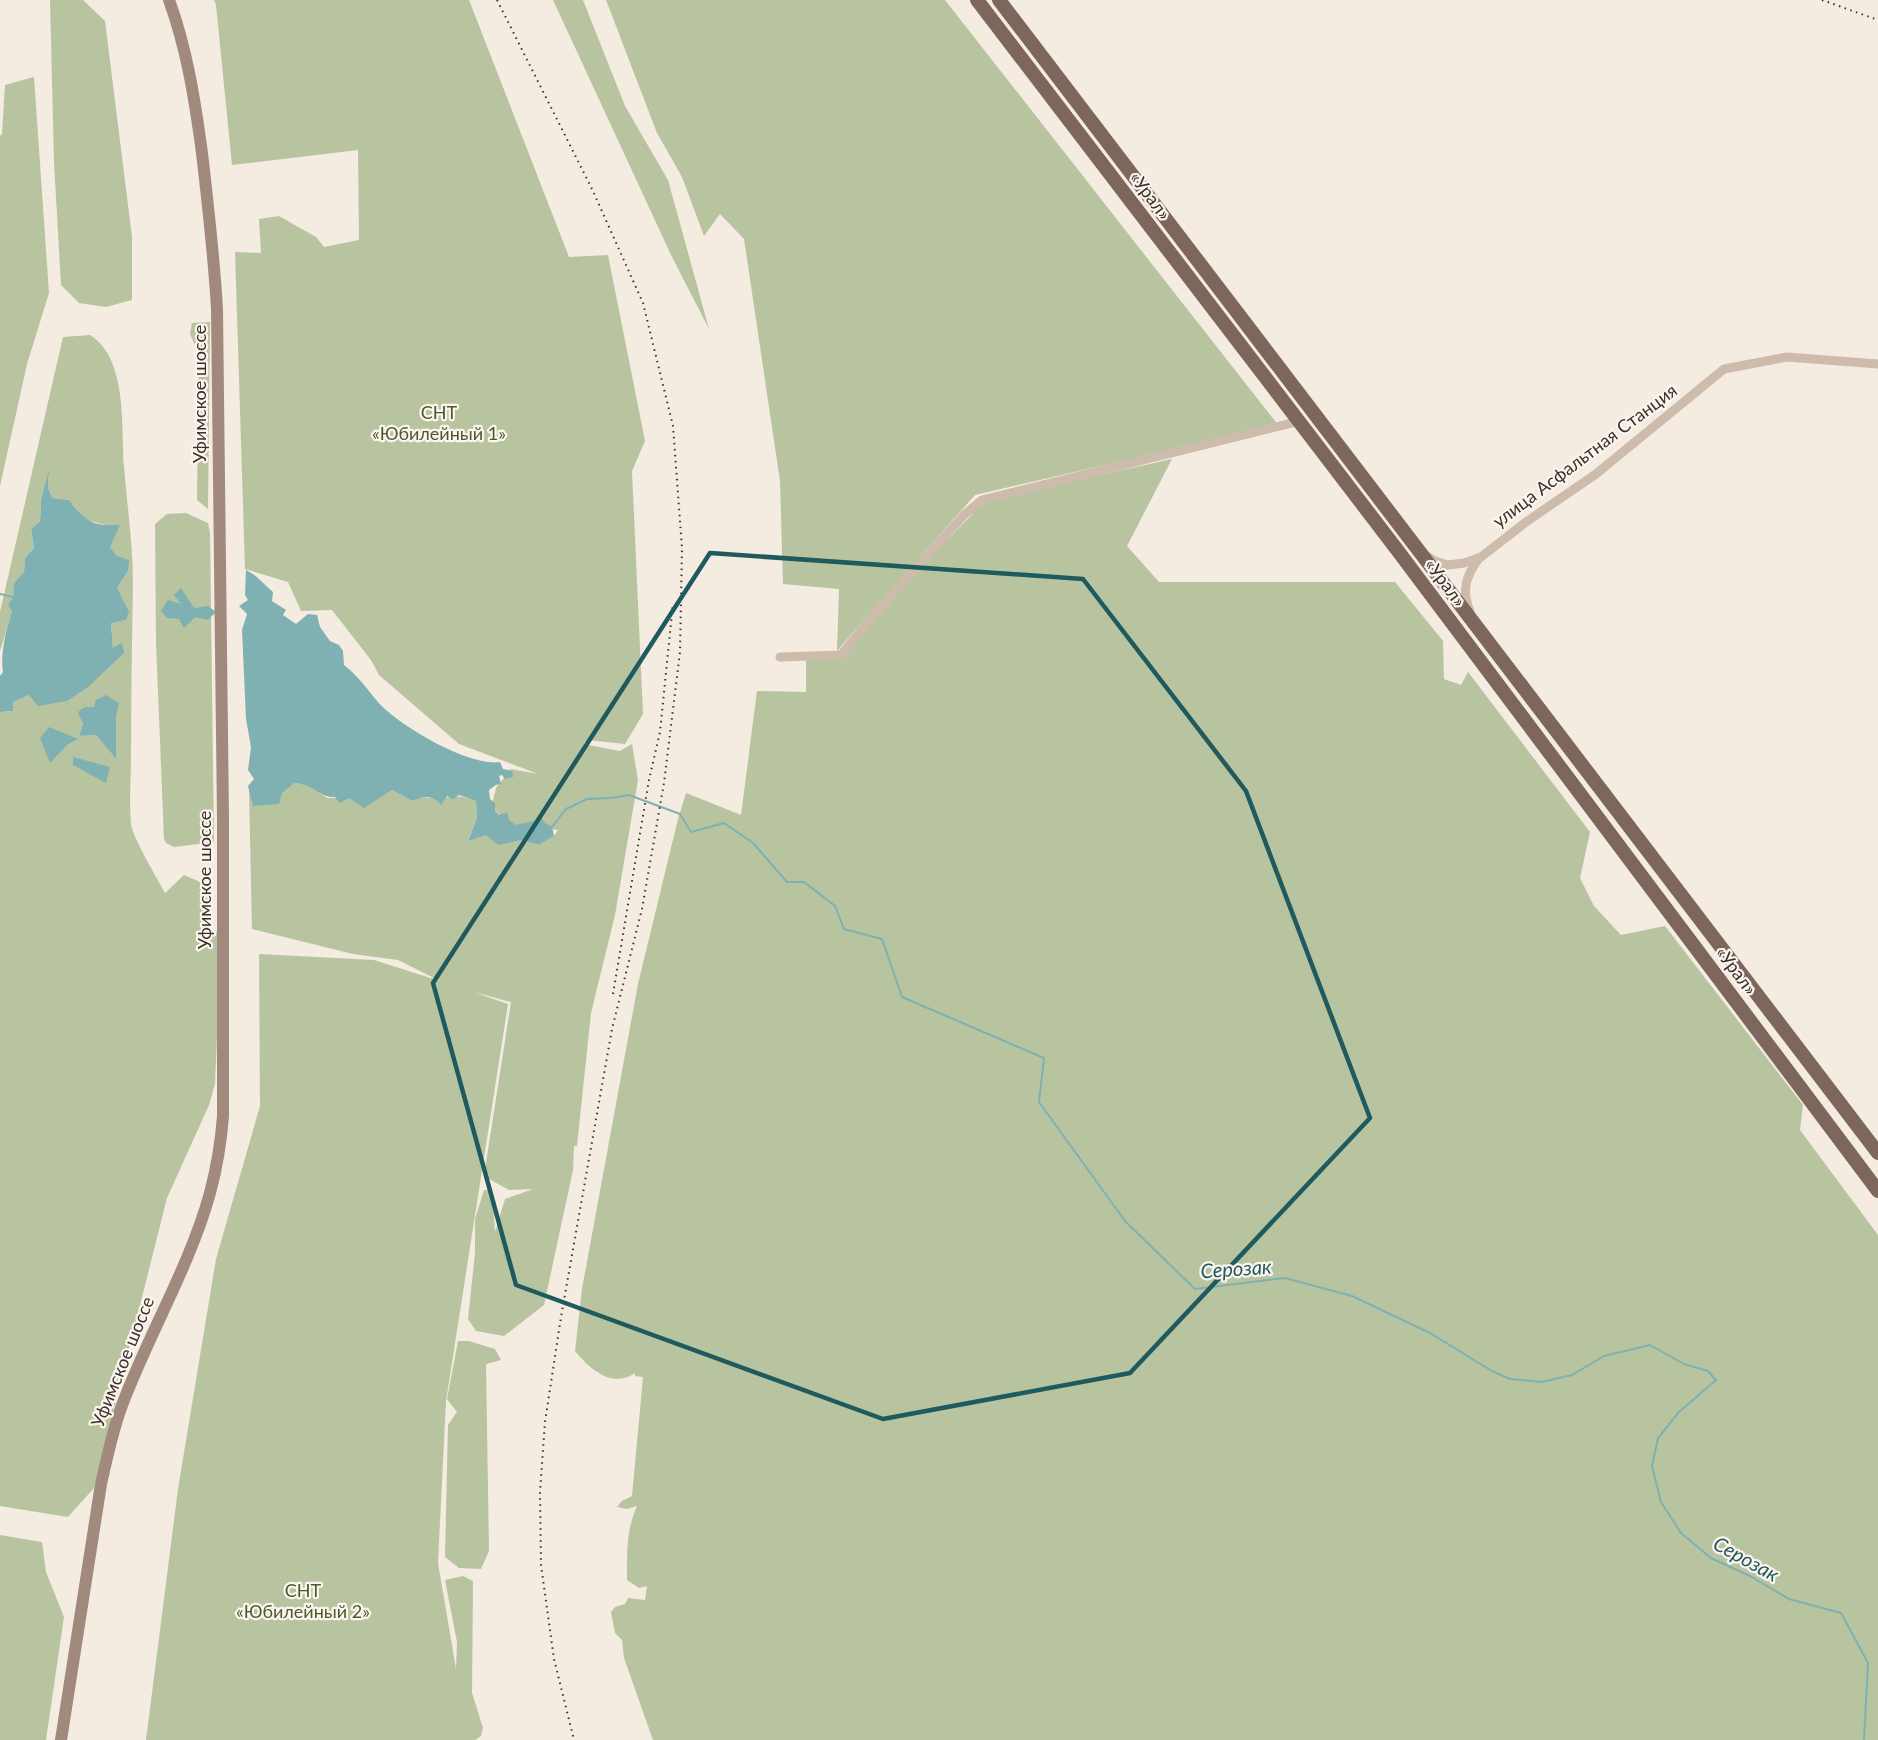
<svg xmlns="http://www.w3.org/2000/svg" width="1878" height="1740" viewBox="0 0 1878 1740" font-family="Lato,sans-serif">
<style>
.green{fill:#b8c4a0;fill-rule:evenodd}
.water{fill:#7fb0b2}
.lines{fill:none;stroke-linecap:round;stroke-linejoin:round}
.stream{stroke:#7fb0b2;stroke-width:2}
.street{stroke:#cdbbac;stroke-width:9}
.secondary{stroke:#a18a7d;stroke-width:12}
.primary{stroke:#7d675c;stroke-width:14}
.rail{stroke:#3b302b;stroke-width:2;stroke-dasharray:1.5 4.5;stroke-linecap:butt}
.marked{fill:none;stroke:#1f5a5e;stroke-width:4.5;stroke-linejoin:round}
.labels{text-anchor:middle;stroke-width:4.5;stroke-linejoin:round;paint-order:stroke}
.street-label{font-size:18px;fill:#3b302b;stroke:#fbf5ee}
.park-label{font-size:18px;fill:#4a5a2e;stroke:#fbf5ee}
.water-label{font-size:20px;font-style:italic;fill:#1f5a5e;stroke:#fbf5ee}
</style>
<rect width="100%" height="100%" fill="#f4ebe1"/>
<g class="green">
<path d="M50,0H83L105,21L132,237V300L106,307L79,303L61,285L54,162Z"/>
<path d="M214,0H469L569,257L608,255L645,441L632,471L643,714L625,744L588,740L583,744L620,751L632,744L638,780L615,915L591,1013L577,1146H574L573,1170L544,1305L504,1336L476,1331L468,1319L475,1253V1219L484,1190H492L495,1232L505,1199L533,1189L509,1190L484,1176L511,1002L473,992L508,1004L446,1401L438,1563L456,1669L457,1642L445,1580L463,1576L473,1581L472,1693L483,1728L481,1736L475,1740H146L178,1489L216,1259L260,1106L259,954L374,960L440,981L398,960L353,954L252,929L249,790L294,783L307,784L327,798H349L392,790L412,801C424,796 424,798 436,798C457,798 454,793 476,801L477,818L468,840L486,834L513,842L522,840L539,845L554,836L558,830C524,826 515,838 492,805L496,788L511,769L538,774L459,744L379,675L371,660L332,610L301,611L288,582L245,569L235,252L261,253L259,219L279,216L316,237L324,247L359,240L358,150L232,165L216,5Z"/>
<path d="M553,0H583L625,106L668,180L709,329L672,257Z"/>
<path d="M606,0H945L1278,425L975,495L837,651L839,589L783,584L780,481L744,239L720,214L704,236L682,177L657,133Z"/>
<path d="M34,77L49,293L27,364L0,486V136L2,134L5,85Z"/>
<path d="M210,322L208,509L197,500L199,354L190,334L192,323Z"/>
<path d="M90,335C128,359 121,426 124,466C127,505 133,544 133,583C132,641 131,699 131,756C131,778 129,802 131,824C132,836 158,880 165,893L184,875L209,886L205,948L218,930L219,991L215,1084L209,1105L167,1198L94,1488L68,1517L0,1506V712L13,711V702L29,695L113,648L111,622L125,620L117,588L128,571L110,547L106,525L86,520L69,500L52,498L48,488L49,473L41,500L40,521L31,529L34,548L25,558L24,572L14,583L13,597L8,605L12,612L0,651V612L63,337ZM94,708L116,717V759L96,735L79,736L83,724Z"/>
<path d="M1172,459L1127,546L1159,582H1395L1443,641L1444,679L1461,685L1468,672L1590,832L1580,878L1594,906L1621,935L1665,926L1803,1105L1800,1130L1878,1235V1740H653L624,1658L622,1640L615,1633L611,1612L615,1607L625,1604L628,1598L645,1600L647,1586L639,1588L627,1580C627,1554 626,1531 637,1506L627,1509L617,1507L622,1501L632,1496L643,1377L635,1376V1373C612,1389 590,1369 575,1351L582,1289L638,984L678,819L686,793L741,815L757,691L806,692V657H835L980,506L992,499Z"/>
<path d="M186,513L208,523L210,533L214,842L174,847L166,843L164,839L156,643L155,524L167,514Z"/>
<path d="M458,1341H469L495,1349L501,1360L486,1364L489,1551L481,1569L459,1568L445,1557L448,1425L457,1412L447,1399Z"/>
<path d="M0,1535L42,1542L46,1572L64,1617L46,1740H0Z"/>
</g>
<g class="water">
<path d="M49,470L48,488L52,498L69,500C87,522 90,526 120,525L110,547L117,556L129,560L128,571L117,588L129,612L126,620L111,623L113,648L122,643L124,653L88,687L67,701L38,706L29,695L13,702V711L0,712V676L3,672C0,655 6,629 12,612L8,605L13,597L14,583L24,572L25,558L34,548L31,529L40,521L41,500Z"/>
<path d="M246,570C257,575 263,584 273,592L272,601L286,610L283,615L296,624L308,614L317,615L320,627L330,641L339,645L343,651L344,665C358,676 367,689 378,702C399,726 470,767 500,762L503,769L512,771L513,777L505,779L502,775L499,776L501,784L496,785L489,790L490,799L495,803V810L499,815L507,812L509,820L516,825L542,819L545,823L552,827L554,836L539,845L522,840L498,845L486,835L468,841L477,818L476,801L459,795L453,799L447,796L441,805C432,794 424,796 412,801L392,790L364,808L349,798L340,803L335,797C319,798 315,784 294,783L282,793L279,804L253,806L248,786L254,779L248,770L251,747L246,719L242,630L247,614L239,606L248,600L245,595Z"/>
<path d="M181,588L194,608L208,606L216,612L208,620L195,617L184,628L179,619L167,618L161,611L168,600L181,604L174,595Z"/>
<path d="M106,695L119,703L116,717V759L96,735L79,736L83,724L78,712L85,707H94L96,700Z"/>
<path d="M49,727L78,739L68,744L50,763L40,738Z"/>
<path d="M73,757L110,767L106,783L73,765Z"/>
</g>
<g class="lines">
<g class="stream">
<path d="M0,594L13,597"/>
<path d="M552,827L566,809L587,799L611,798L629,795L680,814L691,832L724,823L753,843L787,882H804L835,906L844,929L882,939L902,997L1044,1058L1039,1102L1125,1221L1195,1289L1285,1278L1352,1296L1430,1333L1492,1371L1510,1379L1542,1382L1572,1375L1604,1356L1650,1345L1684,1364L1708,1371L1716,1380L1679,1412L1658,1438L1652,1466L1661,1502L1681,1533L1711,1558L1752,1577L1789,1599L1841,1613L1868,1663L1864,1740"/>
</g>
<g class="street">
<path d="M1427,556L1435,561L1448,565L1464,563L1481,557L1526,522L1596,474L1724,369L1787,357L1878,364"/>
<path d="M1470,611C1461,590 1466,576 1479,558"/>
<path d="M780,657L841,655L881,607L964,515L982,500L1300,421"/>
</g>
<path class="secondary" d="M61,1740L101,1484C107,1458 112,1433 121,1408C147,1337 190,1266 210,1193C217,1167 221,1142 223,1116V819L217,309C214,256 208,205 202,153C195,101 187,49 169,0"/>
<g class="primary">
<path d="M977,0L1398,551L1878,1191"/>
<path d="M999,0L1878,1153"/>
</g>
<g class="rail">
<path d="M497,0L592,189L643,303L673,426L682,548L680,652L664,783L642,909L612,1029L561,1317L545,1422L540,1492L541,1565L554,1659L574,1740"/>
<path d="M1822,0L1878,20"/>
<path d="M613,994L649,780L660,732L673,603"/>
</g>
</g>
<path class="marked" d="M710,553L1083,579L1246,791L1370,1118L1130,1373L883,1419L516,1285L433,983Z"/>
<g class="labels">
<g class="street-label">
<text transform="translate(1150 196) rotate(53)" y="6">«Урал»</text>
<text transform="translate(200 394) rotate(-90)" y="6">Уфимское шоссе</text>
<text transform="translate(1585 456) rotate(-37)" y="6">улица Асфальтная Станция</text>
<text transform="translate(1445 583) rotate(53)" y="6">«Урал»</text>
<text transform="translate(205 880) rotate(-90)" y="6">Уфимское шоссе</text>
<text transform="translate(1736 971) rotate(53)" y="6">«Урал»</text>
<text transform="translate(123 1362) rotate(-68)" y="6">Уфимское шоссе</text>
</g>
<g class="park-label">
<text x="439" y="419">СНТ<tspan x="439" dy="21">«Юбилейный 1»</tspan></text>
<text x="303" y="1597">СНТ<tspan x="303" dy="21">«Юбилейный 2»</tspan></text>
</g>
<g class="water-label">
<text transform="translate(1236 1269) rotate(-4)" y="7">Серозак</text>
<text transform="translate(1746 1559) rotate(29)" y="7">Серозак</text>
</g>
</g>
</svg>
